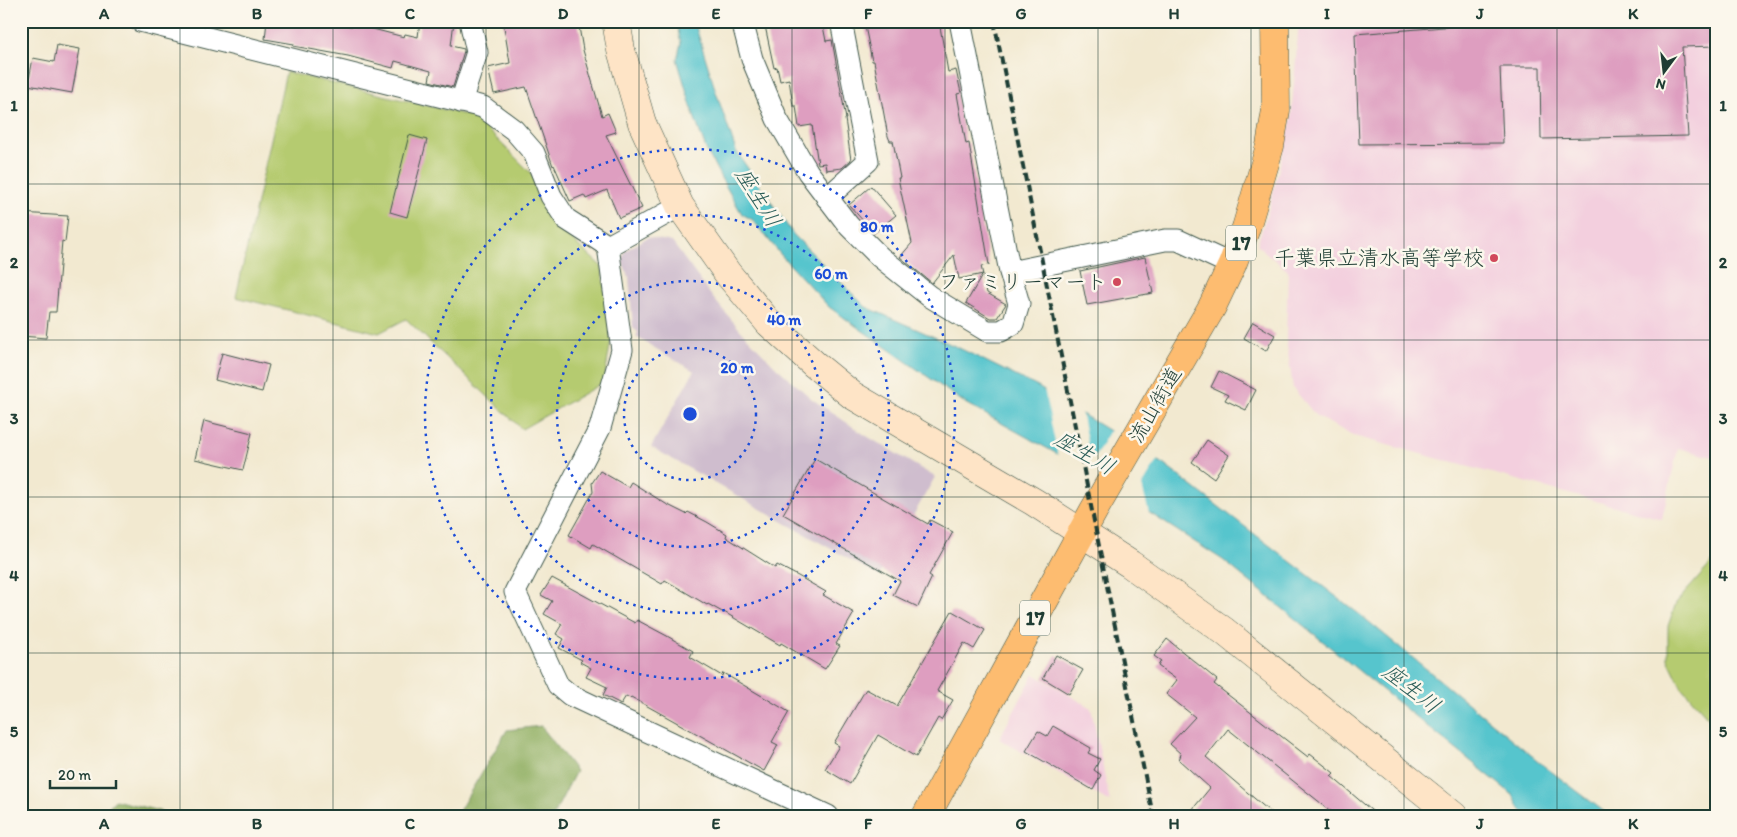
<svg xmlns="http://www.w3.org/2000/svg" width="1737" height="837" viewBox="0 0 1737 837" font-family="Itim,'Klee One',sans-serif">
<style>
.built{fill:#f3cfde}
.industrial{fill:#cfbdce}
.green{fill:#b5cb6f;stroke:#6a8452}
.forest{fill:#90af62;stroke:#58764b}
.water{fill:#57c5cd;stroke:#3b8180}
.pier{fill:#f2e9d0}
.building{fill:#de9ec0}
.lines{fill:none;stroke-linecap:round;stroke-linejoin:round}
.street-casing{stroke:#3f574b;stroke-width:23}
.secondary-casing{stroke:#3f574b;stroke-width:29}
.primary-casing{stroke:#3f574b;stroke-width:29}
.street{stroke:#fff;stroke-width:21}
.secondary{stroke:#fee4c6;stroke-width:28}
.primary{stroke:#fdbc70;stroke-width:28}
.rail{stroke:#1f3d34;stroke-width:4;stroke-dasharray:8 4;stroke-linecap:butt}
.grid{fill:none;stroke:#1f3d34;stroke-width:1;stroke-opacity:0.55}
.ring{fill:none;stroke:#1d4ed8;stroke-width:2.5;stroke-dasharray:2.5 5}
.poi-dot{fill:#d1495b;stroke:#fbf7ec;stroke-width:2}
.labels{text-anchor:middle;stroke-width:5;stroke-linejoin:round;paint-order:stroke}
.shield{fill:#fbf7ec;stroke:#61756b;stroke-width:1}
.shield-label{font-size:20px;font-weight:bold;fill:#1f3d34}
.poi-label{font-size:21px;fill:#1f3d34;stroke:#fbf7ec;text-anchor:end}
.street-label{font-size:21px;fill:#1f3d34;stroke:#fbf7ec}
.water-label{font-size:22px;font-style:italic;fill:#2d5f5a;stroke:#fbf7ec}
.centre{fill:#1d4ed8;stroke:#fbf7ec;stroke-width:2.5}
.ring-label{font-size:15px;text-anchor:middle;font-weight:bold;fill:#1d4ed8;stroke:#fbf7ec;stroke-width:5;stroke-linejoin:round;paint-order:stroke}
.neatline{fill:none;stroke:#1f3d34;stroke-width:2}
.grid-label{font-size:16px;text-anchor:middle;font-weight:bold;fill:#1f3d34}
</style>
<rect width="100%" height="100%" fill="#fbf7ec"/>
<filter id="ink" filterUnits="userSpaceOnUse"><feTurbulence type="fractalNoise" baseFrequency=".02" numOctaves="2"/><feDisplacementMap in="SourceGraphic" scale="10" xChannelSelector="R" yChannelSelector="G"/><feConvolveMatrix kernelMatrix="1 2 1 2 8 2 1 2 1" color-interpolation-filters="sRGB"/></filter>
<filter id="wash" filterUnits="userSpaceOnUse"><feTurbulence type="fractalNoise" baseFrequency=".0096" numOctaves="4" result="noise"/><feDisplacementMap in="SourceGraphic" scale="20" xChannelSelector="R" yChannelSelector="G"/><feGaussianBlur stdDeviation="1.12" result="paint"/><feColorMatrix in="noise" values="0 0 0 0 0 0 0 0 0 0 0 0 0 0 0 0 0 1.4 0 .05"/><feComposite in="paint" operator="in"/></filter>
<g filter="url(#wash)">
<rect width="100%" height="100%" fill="#f2e9d0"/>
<g class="built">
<path d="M1299,21H1716V458L1678,448L1662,519L1354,436L1316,416L1293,388L1286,339L1288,271L1257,245L1270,205L1291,120Z"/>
<path d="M1034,674L1091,708L1110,802L999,739Z"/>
</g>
<path class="industrial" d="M648,237L672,242L713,298L742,332L775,366L812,399L865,435L935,477L879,576L651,447L694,371L636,337L638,332L633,328L629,277L622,261L625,251Z"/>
<g class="green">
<path d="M286,72L475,117L531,173L558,227L602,267L611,340L604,382L522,429L406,319L379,333L236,297Z"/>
<path d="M1716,558V726L1682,688L1668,659V626L1676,603Z"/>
</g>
<g class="forest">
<path d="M541,726L576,771L553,816H456L507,730Z"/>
<path d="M115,800L179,816H100Z"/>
</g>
<path class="water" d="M676,21H694L716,92L736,151L793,234L866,307L957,347L1038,387L1163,464L1363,617L1548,769L1610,816H1529L1520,809L1513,795L1412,714L1223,560L1061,456L965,403L829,307L781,255L753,220L742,214L721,178L706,149L694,116L677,59L681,43Z"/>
<path class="pier" d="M1044,388L1081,411L1090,456L1096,455L1110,430L1158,459L1142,486L1150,517L1058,457Z"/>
<g id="blocks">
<g class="building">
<path d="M267,21H326L325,23L369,28L404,37L405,34L418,37L420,21H454L451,46L464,49V51L453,87L429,81L431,71L395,61L393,68L348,56L293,46L294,44L265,39Z"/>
<path d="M503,21H578L583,50L602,116L608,113L616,132L606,135L642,208L619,218L607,190L586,199L584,195L570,201L554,165L553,166L526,87L494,94L488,68L510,63Z"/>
<path d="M764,21H822L826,41L832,40L846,119H845L851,160L842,168L826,170L825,163L818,164L812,125L799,127L796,106H793L789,79L780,81L777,67L774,68Z"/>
<path d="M864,21H939L948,72L956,70L961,93L957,94L966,144L969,143L989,265L981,266L987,293L1006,304L997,318H990L966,303L983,274L959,279L954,255L932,283L900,257L912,243L898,178H900L893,141H890L888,136L874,61H872Z"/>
<path d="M1520,21H1716V46L1682,47L1688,136L1541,139L1540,67H1500L1503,143L1359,144L1355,34Z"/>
<path d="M57,45L80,49L72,93L28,85L33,58L54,62Z"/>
<path d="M409,135L427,140L407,217L390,212Z"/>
<path d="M871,186L896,215L874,233L849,205Z"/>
<path d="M21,213L68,216L65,242L62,241L56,312H49L46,338L21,336Z"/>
<path d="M1145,257L1153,293L1087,305L1080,271Z"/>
<path d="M1253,322L1275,335L1266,351L1244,338Z"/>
<path d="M222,353L269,365L262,392L215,380Z"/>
<path d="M1219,371L1256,390L1246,410L1225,400L1228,395L1211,387Z"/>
<path d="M204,421L252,433L243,470L195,459Z"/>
<path d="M1207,440L1229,455L1214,478L1192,462Z"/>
<path d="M815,459L928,524L930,520L953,532L929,575L932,577L918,607L893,595L900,581L783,514Z"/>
<path d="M600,471L628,487L631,482L666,504L686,514L688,512L707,522L727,534L726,537L775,568L777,565L798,576L826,592L823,595L854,613L836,644L840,646L825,669L781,643L780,645L724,612V613L708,604L707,605L665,580L662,584L593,544L591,548L569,535L593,492L592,483Z"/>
<path d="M552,578L635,623L637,620L667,636L693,651L690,657L722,676L723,673L789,712L772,742L778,745L764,771L631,697L630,698L626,696L621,704L603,695L607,687L586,677L591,668L580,662L582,660L559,648L564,639L556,634L562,624L544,614L552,601L541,595Z"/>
<path d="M952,611L985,630L974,649L964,643L937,691L953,700L941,720L938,718L916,757L878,735L850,784L825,769L839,746L834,743L866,689L897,706Z"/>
<path d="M1167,639L1217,680L1214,684L1308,757L1310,754L1334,773L1331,776L1378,816H1337L1228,729L1206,757L1275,816H1187L1210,788L1179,760L1181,754L1170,744L1195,717L1166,694L1177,680L1158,666L1161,661L1154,656Z"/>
<path d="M1056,655L1083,670L1069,694L1043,678Z"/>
<path d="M1053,726L1091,748L1088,753L1100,759L1094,770L1101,775L1093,790L1026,751L1038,731L1047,736Z"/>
</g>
</g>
</g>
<g filter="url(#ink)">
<use href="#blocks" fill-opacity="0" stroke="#3f574b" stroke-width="1"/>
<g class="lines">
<defs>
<g id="street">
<path d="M140,21L483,107L514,130L534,153L551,196L566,219L608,246L622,350L600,428L515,592L558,685L570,695L828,816"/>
<path d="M742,21L752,59L777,119L808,172L849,226L880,257L929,296L987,331H1001L1013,324L1019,304L1010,272L960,21"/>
<path d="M461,102L477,52L470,21"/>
<path d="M827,198L868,161L841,21"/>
<path d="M608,246L680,206"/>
<path d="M1010,272L1165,240H1178L1232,265"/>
</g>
<path id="secondary" d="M616,21L621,50L642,123L680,206L728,274L769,323L814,364L852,395L1034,502L1130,564L1224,631L1454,816"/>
<path id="primary" d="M926,816L1094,510L1212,307L1232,265L1246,228L1270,146L1276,110L1275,21"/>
</defs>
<use href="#street" class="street-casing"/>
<use href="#secondary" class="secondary-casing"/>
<use href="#primary" class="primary-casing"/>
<use href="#street" class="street"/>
<use href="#secondary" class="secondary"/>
<use href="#primary" class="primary"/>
<path class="rail" d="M994,21L1153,816"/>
</g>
</g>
<path class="grid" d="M180,21V816M333,21V816M486,21V816M639,21V816M792,21V816M945,21V816M1098,21V816M1251,21V816M1404,21V816M1557,21V816M21,184H1716M21,340H1716M21,497H1716M21,653H1716"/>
<g class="ring">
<circle cx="690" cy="414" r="66"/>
<circle cx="690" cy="414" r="133"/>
<circle cx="690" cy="414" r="199"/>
<circle cx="690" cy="414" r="265"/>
</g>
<g class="poi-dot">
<circle cx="1494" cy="258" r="5"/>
<circle cx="1117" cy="282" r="5"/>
</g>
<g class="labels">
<g class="shield">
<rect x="1226" y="225.5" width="30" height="35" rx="4"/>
<rect x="1020" y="600.5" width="30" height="35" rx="4"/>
</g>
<g class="shield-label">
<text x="1241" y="250">17</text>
<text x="1035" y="625">17</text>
</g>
<g class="poi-label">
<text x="1484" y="265">千葉県立清水高等学校</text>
<text x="1107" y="289">ファミリーマート</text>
</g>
<g class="street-label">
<text transform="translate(1155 405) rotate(-60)" y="7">流山街道</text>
</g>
<g class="water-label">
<text transform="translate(759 197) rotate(58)" y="8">座生川</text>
<text transform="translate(1085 452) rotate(30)" y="8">座生川</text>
<text transform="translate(1412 688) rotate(38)" y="8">座生川</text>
</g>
</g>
<circle cx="690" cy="414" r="8" class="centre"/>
<g class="ring-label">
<text x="877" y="232">80 m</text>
<text x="831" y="279">60 m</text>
<text x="784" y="325">40 m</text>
<text x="737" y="373">20 m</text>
</g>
<rect width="1737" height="837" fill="none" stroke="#fbf7ec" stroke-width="55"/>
<g transform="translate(1664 72) rotate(195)" stroke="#fbf7ec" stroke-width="4" paint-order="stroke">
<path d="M0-4L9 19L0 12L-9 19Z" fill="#1f3d34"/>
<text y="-8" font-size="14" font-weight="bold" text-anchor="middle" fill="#1f3d34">N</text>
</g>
<path d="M50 780v8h66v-8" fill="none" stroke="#1f3d34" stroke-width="2.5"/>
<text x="58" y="780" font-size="15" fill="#1f3d34" stroke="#fbf7ec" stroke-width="4" paint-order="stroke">20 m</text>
<rect x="28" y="28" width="1682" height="782" class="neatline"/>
<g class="grid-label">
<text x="104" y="19">A</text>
<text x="257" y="19">B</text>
<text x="410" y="19">C</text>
<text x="563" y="19">D</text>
<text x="716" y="19">E</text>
<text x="868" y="19">F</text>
<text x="1021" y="19">G</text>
<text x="1174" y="19">H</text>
<text x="1327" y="19">I</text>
<text x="1480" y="19">J</text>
<text x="1633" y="19">K</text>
<text x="14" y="111">1</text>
<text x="1723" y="111">1</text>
<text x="14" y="268">2</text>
<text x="1723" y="268">2</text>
<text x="14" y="424">3</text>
<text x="1723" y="424">3</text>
<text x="14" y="581">4</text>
<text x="1723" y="581">4</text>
<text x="14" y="737">5</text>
<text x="1723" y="737">5</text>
<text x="104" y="829">A</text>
<text x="257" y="829">B</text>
<text x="410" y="829">C</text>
<text x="563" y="829">D</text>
<text x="716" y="829">E</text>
<text x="868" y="829">F</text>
<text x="1021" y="829">G</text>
<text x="1174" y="829">H</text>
<text x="1327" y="829">I</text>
<text x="1480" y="829">J</text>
<text x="1633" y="829">K</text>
</g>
</svg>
